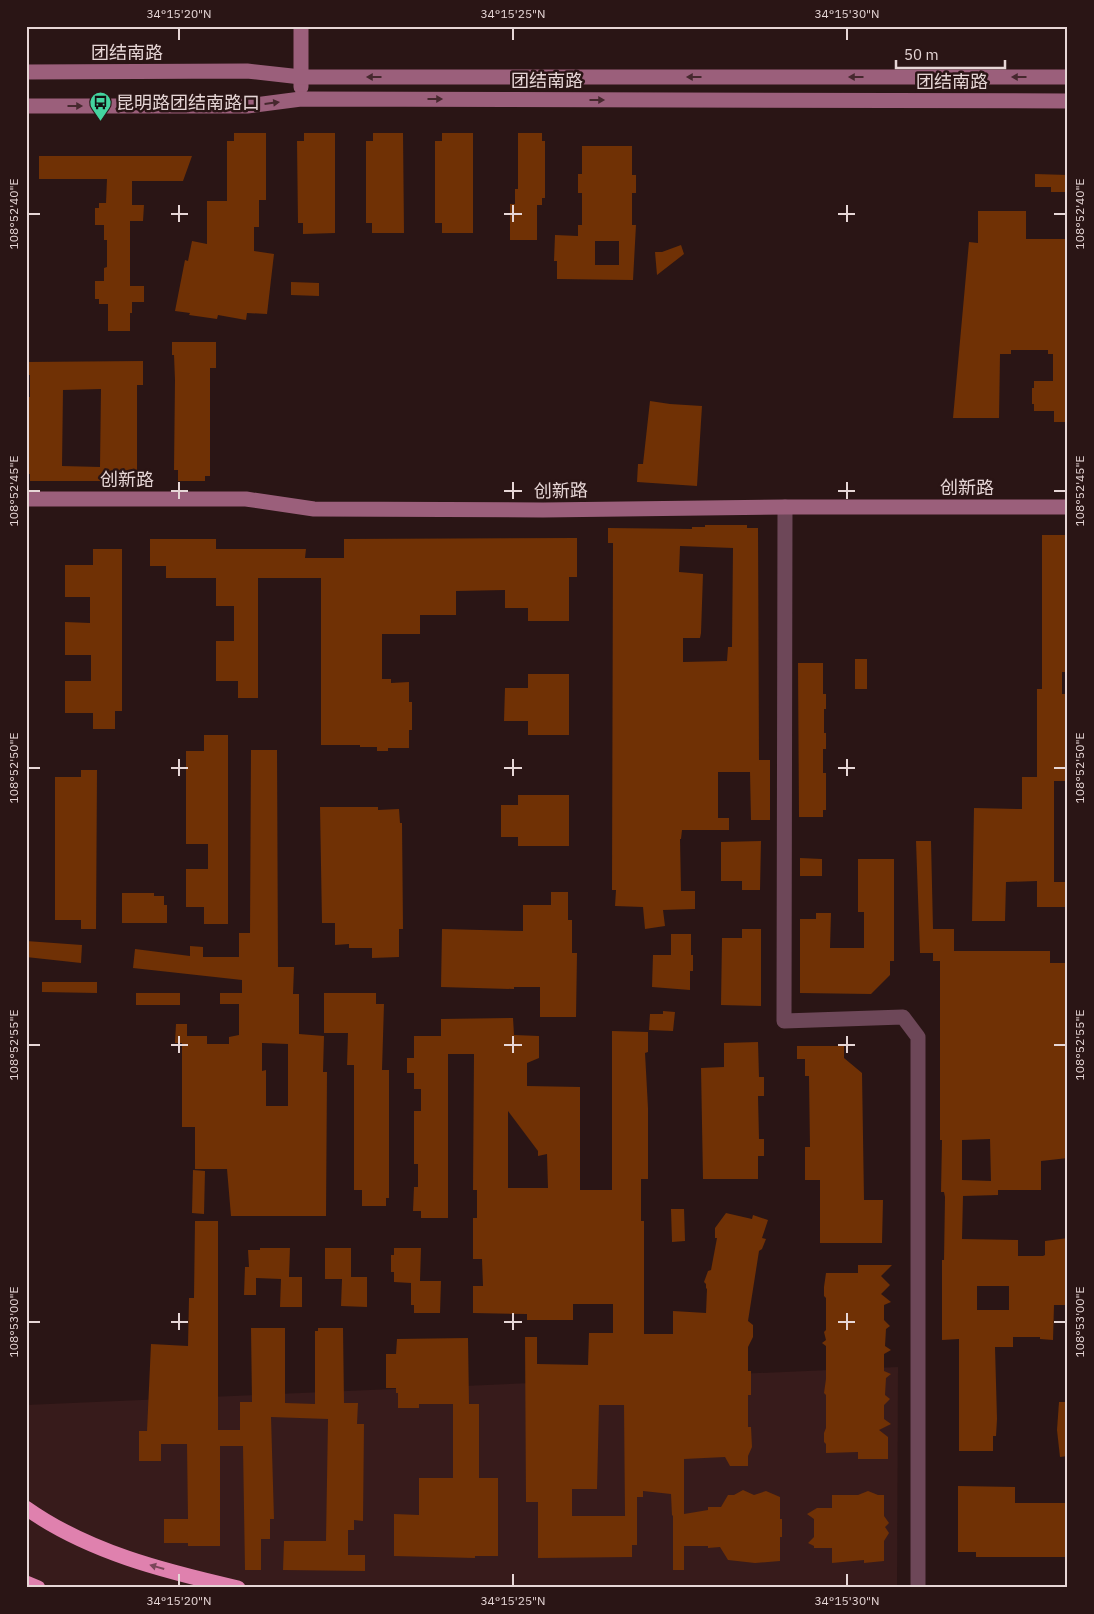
<svg xmlns="http://www.w3.org/2000/svg" width="1094" height="1614" viewBox="0 0 1094 1614" font-family="'IBM Plex Sans','Noto Sans SC',sans-serif">
<style>
.built{fill:#371b1b}
.building{fill:#703105;fill-rule:evenodd}
.lines{fill:none;stroke-linecap:round;stroke-linejoin:round}
.street{stroke:#6d4758;stroke-width:15}
.secondary{stroke:#9b5f7b;stroke-width:15}
.highway{stroke:#df81ae;stroke-width:15}
.oneway{fill:#46282e}
.oneway2{fill:#7b465a}
.ticks{fill:none;stroke:#e6d6d6;stroke-width:2}
.labels{text-anchor:middle;stroke-width:5;stroke-linejoin:round;paint-order:stroke}
.street-label{font-size:18px;fill:#e6d6d6;stroke:#2a1515}
.poi-label{font-size:18px;fill:#e6d6d6;stroke:#2a1515;text-anchor:start}
.neatline{fill:none;stroke:#e6d6d6;stroke-width:2}
.ticks-label{font-size:12px;text-anchor:middle;fill:#e6d6d6}
</style>
<rect width="100%" height="100%" fill="#2a1515"/>
<path class="built" d="M898,1367L897,1588H26V1405Z"/>
<g class="building">
<path d="M234,133H266V200H259V227H254V251L274,254L267,314L247,313L246,320L218,315L217,319L189,315L190,313L175,311L185,260L188,261L192,241L207,244V201H227V141H234Z"/>
<path d="M304,133H335V233L303,234V223H298L297,141H304Z"/>
<path d="M373,133H403L404,233H372V223H366V141H373Z"/>
<path d="M442,133H473V233H442V223H435V141H442Z"/>
<path d="M518,133H542V141H545V198H542V205H537V240H510V204H515V189H518Z"/>
<path d="M582,146H632V175H636V193H632V225H636L633,280L557,279V261H554L555,235L578,236V225H582V193H578V174H582ZM595,241H619V265H595Z"/>
<path d="M39,156H192L183,181H132V205H144L143,221H130V286H144V302H132V313H130V331H108V304H99V299H95V281H104V268L107,267V240H104V225H95V208H99V203H106L107,179H39Z"/>
<path d="M1035,174L1068,175V192H1051V187H1035Z"/>
<path d="M978,211H1026V239H1068V422H1054V411H1034V404H1032V388H1034V381H1053V354H1048V350H1011V354H1000L999,418H953L969,242L978,243Z"/>
<path d="M681,245L684,254L657,275L655,252H662Z"/>
<path d="M291,282L319,283V296L291,295Z"/>
<path d="M172,342H216V368H210V476H205V481H178V470H174L175,380L174,355H172Z"/>
<path d="M143,361V385H137V476H133V481H30V474H26V397H30V375H26V362ZM101,389L100,467L62,466L63,390Z"/>
<path d="M650,401L670,404L702,406L697,486L637,482L638,464H643Z"/>
<path d="M705,525H747V528H758L759,760H770V820H751L750,772H718V818H729V830H682L681,839H680L681,891H695V909L663,910L665,926L645,929L643,907L615,906L616,890H612L613,543H608V528L692,529V527H705ZM680,546L733,548L732,647H728L727,661L683,662V638H700L701,633L703,574L679,572Z"/>
<path d="M1042,535H1066V540H1068V672H1062V694H1066V768H1068V781H1054V882H1068V907H1037V881L1006,882L1005,921H972L974,808L1022,809V777H1037V689H1042Z"/>
<path d="M577,538V577H569V621H528V608H505V590L456,591V615H420V634H382V679H391V683L409,682V702H412V730H409V748H388V751H377V747H360V745H321V578H258V698H238V681H216V641H234V606H216V578H166V566H150V539H216V549H306L305,558H344V539Z"/>
<path d="M93,549H122V711H115V729H93V713H65V681H91V655H65V622L90,623V597H65V565H93Z"/>
<rect x="855" y="659" width="12" height="30"/>
<path d="M798,663H823V694H826V709H824V733H826V749H823V773H826V810H823V817H799Z"/>
<path d="M528,674H569V735H528V721H504L505,688H528Z"/>
<path d="M204,735H228V924H204V907H186V869H208V844H186V751H204Z"/>
<path d="M251,750H277L278,967H294L293,994H299V1034L324,1036L323,1072H327L326,1216H231L227,1169H195V1127H182V1043H175L176,1024H187V1036H207V1044H229V1037L239,1035V1004H220V993H242V980L133,968L135,949L190,956V946L203,947V957H239V933H250ZM262,1043L288,1044V1106H266V1070L262,1071Z"/>
<path d="M81,770H97L96,929H81V920H55V777H81Z"/>
<path d="M518,795H569V846H518V837H501V805H518Z"/>
<path d="M320,807H378V810L399,809L400,823H402L403,929H399V957L372,958V948H349V944L335,945V923H322Z"/>
<path d="M761,841L760,890H742V881H721V842Z"/>
<path d="M916,841H931L933,929H954V951H1050V963H1068V1158L1041,1161V1190H998V1195L963,1196L962,1239L1018,1240V1256H1043L1045,1255V1241L1068,1238V1305H1054L1053,1340L1040,1339V1337H1013V1347H995L997,1419L996,1436H993V1451H959V1339L942,1340V1260H944L945,1197L944,1192H941L942,1140H940V961H933V953H920ZM990,1139L991,1181L962,1180V1140ZM977,1286H1009V1310H977Z"/>
<path d="M800,858L822,859V876H800Z"/>
<path d="M858,859H894V961H890V975L871,994L800,993V919H816V913H831L830,948H864V912H858Z"/>
<path d="M551,892H568V920H572V953H577L576,1017H540V987H514V989L441,987L442,929L523,931V905H551Z"/>
<path d="M122,893H154V896H164V905H167V923H122Z"/>
<path d="M742,929H761V1006L721,1005L722,938H742Z"/>
<path d="M671,934H691V955H693V971H690V990L652,987L653,955H671Z"/>
<path d="M26,941L82,945L81,963L26,957Z"/>
<path d="M42,982H97V993L42,992Z"/>
<rect x="136" y="993" width="44" height="12"/>
<path d="M324,993H376V1004H384L382,1070H389V1198H386V1206H362V1190H354V1065H347L348,1033H324Z"/>
<path d="M663,1011L675,1012L673,1031L649,1030L650,1014H663Z"/>
<path d="M513,1018L514,1035L539,1036V1058L527,1063V1086L580,1087V1190H612V1031L648,1032V1052L645,1053L648,1108V1179H641V1221H644V1334H673V1311L706,1313L707,1289L706,1288V1284L704,1282L708,1271L711,1270L717,1238H715V1228L726,1213L752,1219L753,1215L768,1220L762,1238L766,1239L762,1249L759,1251L748,1321L753,1325V1337L748,1347V1371H751V1395H748V1427H751L752,1447L748,1456V1466H730L725,1457L684,1459V1514L708,1510V1507H721L728,1495H734L743,1490L754,1495L766,1491L780,1497V1519H782V1537H780V1561L755,1563L728,1560L720,1547L708,1548V1546H684V1570H673V1515L672,1516L671,1494L643,1491V1497H637V1545H632V1557L538,1558V1502H526L525,1337H537V1364L588,1365L589,1333H613V1304H573V1320H527V1314L473,1313V1286H483L482,1259H473V1218H477V1190H473L474,1054H448V1218H421V1211H413L414,1187H418V1164H414V1111H421V1089H414V1073H407V1058H414V1036H441V1019ZM508,1111L538,1151V1156L547,1154L548,1188H508ZM599,1405H624L625,1516H572V1489H597Z"/>
<path d="M758,1042L759,1077H764V1096H758L759,1139H764V1156H758V1179H703L701,1068L724,1067V1043Z"/>
<path d="M797,1046H844V1058L862,1073L864,1200H883L882,1243H820V1180H805V1147H810L809,1076H805V1059H797Z"/>
<path d="M193,1170L205,1171L204,1214L192,1213Z"/>
<path d="M671,1209H684L685,1241L672,1242Z"/>
<path d="M195,1221H218V1430H240V1402H252L251,1328H285V1403L315,1404V1331H318V1328H343L344,1403H358L357,1424H364L363,1521L354,1520V1530H348V1555H365V1571L283,1570L284,1541H326L328,1419L271,1417L274,1519H270V1539H261V1570H245L243,1446H220V1546H188V1543H164V1519H188L187,1444H161V1461H139V1431H147L151,1344L188,1346L189,1298H194Z"/>
<path d="M260,1248H290L289,1277H302V1307H280L281,1279L256,1278V1295H244L245,1267H249L248,1250H260Z"/>
<path d="M325,1248H351V1277H367V1307L341,1306L342,1279H325Z"/>
<path d="M394,1248H421L420,1281H441L440,1313H414V1305H411V1283L394,1282V1272H391V1255H394Z"/>
<path d="M858,1265H892L881,1276L890,1285L881,1294L891,1302L884,1305V1320L890,1326L886,1329L885,1346L891,1350L884,1354V1371L891,1374L886,1378L885,1395L890,1399L884,1405V1419L891,1424L879,1430L888,1437V1459H858V1452L826,1453V1444L824,1442V1433L826,1428V1395L824,1393L826,1379V1346L822,1343L826,1340L824,1332L826,1330V1298L824,1296V1287L826,1273H858Z"/>
<path d="M468,1338L469,1404H479V1478H498V1556H475V1558L394,1556V1514L419,1515V1478H453V1404H419V1408H398V1393H396V1388H386V1354H396L397,1339Z"/>
<path d="M1059,1402H1068V1456L1060,1457L1057,1430Z"/>
<path d="M958,1486L1015,1487V1503H1068V1557H976V1552H958Z"/>
<path d="M868,1491L878,1495H884V1516L889,1523L885,1527L889,1533L884,1541V1561L864,1563V1560L832,1563V1548H814V1546L808,1543L814,1537V1519L807,1514L817,1508H832V1495H858Z"/>
</g>
<g class="lines">
<path class="street" d="M785,507L784,1021L903,1017L918,1037V1588"/>
<g class="secondary">
<path d="M301,26V87"/>
<path d="M26,72L247,71L301,77H1068"/>
<path d="M26,106H247L301,99L1068,101"/>
<path d="M26,499H246L314,509L543,510L785,507H1068"/>
</g>
<g class="highway">
<path d="M26,1508C88,1552 164,1571 238,1588"/>
<path d="M26,1583L38,1588"/>
</g>
</g>
<defs><path id="oneway-solid" d="M-6-.8H1V-3.2L6.5 0L1 3.2V.8H-6Z" transform="scale(1.25)"/></defs>
<g class="oneway">
<use href="#oneway-solid" transform="translate(374 77) rotate(180)"/>
<use href="#oneway-solid" transform="translate(694 77) rotate(180)"/>
<use href="#oneway-solid" transform="translate(856 77) rotate(180)"/>
<use href="#oneway-solid" transform="translate(1019 77) rotate(180)"/>
<use href="#oneway-solid" transform="translate(435 99)"/>
<use href="#oneway-solid" transform="translate(597 100)"/>
<use href="#oneway-solid" transform="translate(272 103) rotate(-7)"/>
<use href="#oneway-solid" transform="translate(75 106)"/>
</g>
<use class="oneway2" href="#oneway-solid" transform="translate(157 1567) rotate(-164)"/>
<path class="ticks" d="M179,28V40M513,28V40M847,28V40M179,205V222M513,205V222M847,205V222M28,214H40M171,214H188M504,214H522M838,214H855M1054,214H1066M179,482V499M513,482V499M847,482V499M28,491H40M171,491H188M504,491H522M838,491H855M1054,491H1066M179,759V776M513,759V776M847,759V776M28,768H40M171,768H188M504,768H522M838,768H855M1054,768H1066M179,1036V1053M513,1036V1053M847,1036V1053M28,1045H40M171,1045H188M504,1045H522M838,1045H855M1054,1045H1066M179,1313V1330M513,1313V1330M847,1313V1330M28,1322H40M171,1322H188M504,1322H522M838,1322H855M1054,1322H1066M179,1574V1586M513,1574V1586M847,1574V1586"/>
<defs>
<symbol id="bus-pin" viewBox="-11 -11 22 30"><path d="M0 17L-7.5 6A9.5 9.5 0 1 1 7.5 6Z" fill="#44d49f" stroke="#2a1515"/><path d="M-5-6H5V4H4V6H2V4H-2V6H-4V4H-5ZM-3.5-4V0h7V-4ZM-3.5 1.2v1.5H-2V1.2ZM2 1.2v1.5H3.5V1.2Z" fill="#111"/></symbol>
</defs>
<g fill-rule="evenodd">
<use href="#bus-pin" x="88" y="90" width="25" height="34"/>
</g>
<g class="labels">
<g class="street-label">
<text x="127" y="59">团结南路</text>
<text x="547" y="87">团结南路</text>
<text x="952" y="88">团结南路</text>
<text x="127" y="486">创新路</text>
<text x="967" y="494">创新路</text>
<text transform="translate(561 491) rotate(-1)" y="6">创新路</text>
</g>
<g class="poi-label">
<text x="116" y="109">昆明路团结南路口</text>
</g>
</g>
<rect width="1094" height="1614" fill="none" stroke="#2a1515" stroke-width="55"/>
<path d="M896 60v8h109v-8" fill="none" stroke="#e6d6d6" stroke-width="2.5"/>
<text x="904" y="60" font-size="15" fill="#e6d6d6" stroke="#2a1515" stroke-width="4" paint-order="stroke">50 m</text>
<rect x="28" y="28" width="1038" height="1558" class="neatline"/>
<g class="ticks-label">
<text x="179" y="18">34°15'20"N</text>
<text x="513" y="18">34°15'25"N</text>
<text x="847" y="18">34°15'30"N</text>
<text transform="translate(1080 214) rotate(-90)" y="4">108°52'40"E</text>
<text transform="translate(14 214) rotate(-90)" y="4">108°52'40"E</text>
<text transform="translate(14 491) rotate(-90)" y="4">108°52'45"E</text>
<text transform="translate(1080 491) rotate(-90)" y="4">108°52'45"E</text>
<text transform="translate(1080 768) rotate(-90)" y="4">108°52'50"E</text>
<text transform="translate(14 768) rotate(-90)" y="4">108°52'50"E</text>
<text transform="translate(14 1045) rotate(-90)" y="4">108°52'55"E</text>
<text transform="translate(1080 1045) rotate(-90)" y="4">108°52'55"E</text>
<text transform="translate(14 1322) rotate(-90)" y="4">108°53'00"E</text>
<text transform="translate(1080 1322) rotate(-90)" y="4">108°53'00"E</text>
<text x="179" y="1605">34°15'20"N</text>
<text x="513" y="1605">34°15'25"N</text>
<text x="847" y="1605">34°15'30"N</text>
</g>
</svg>
